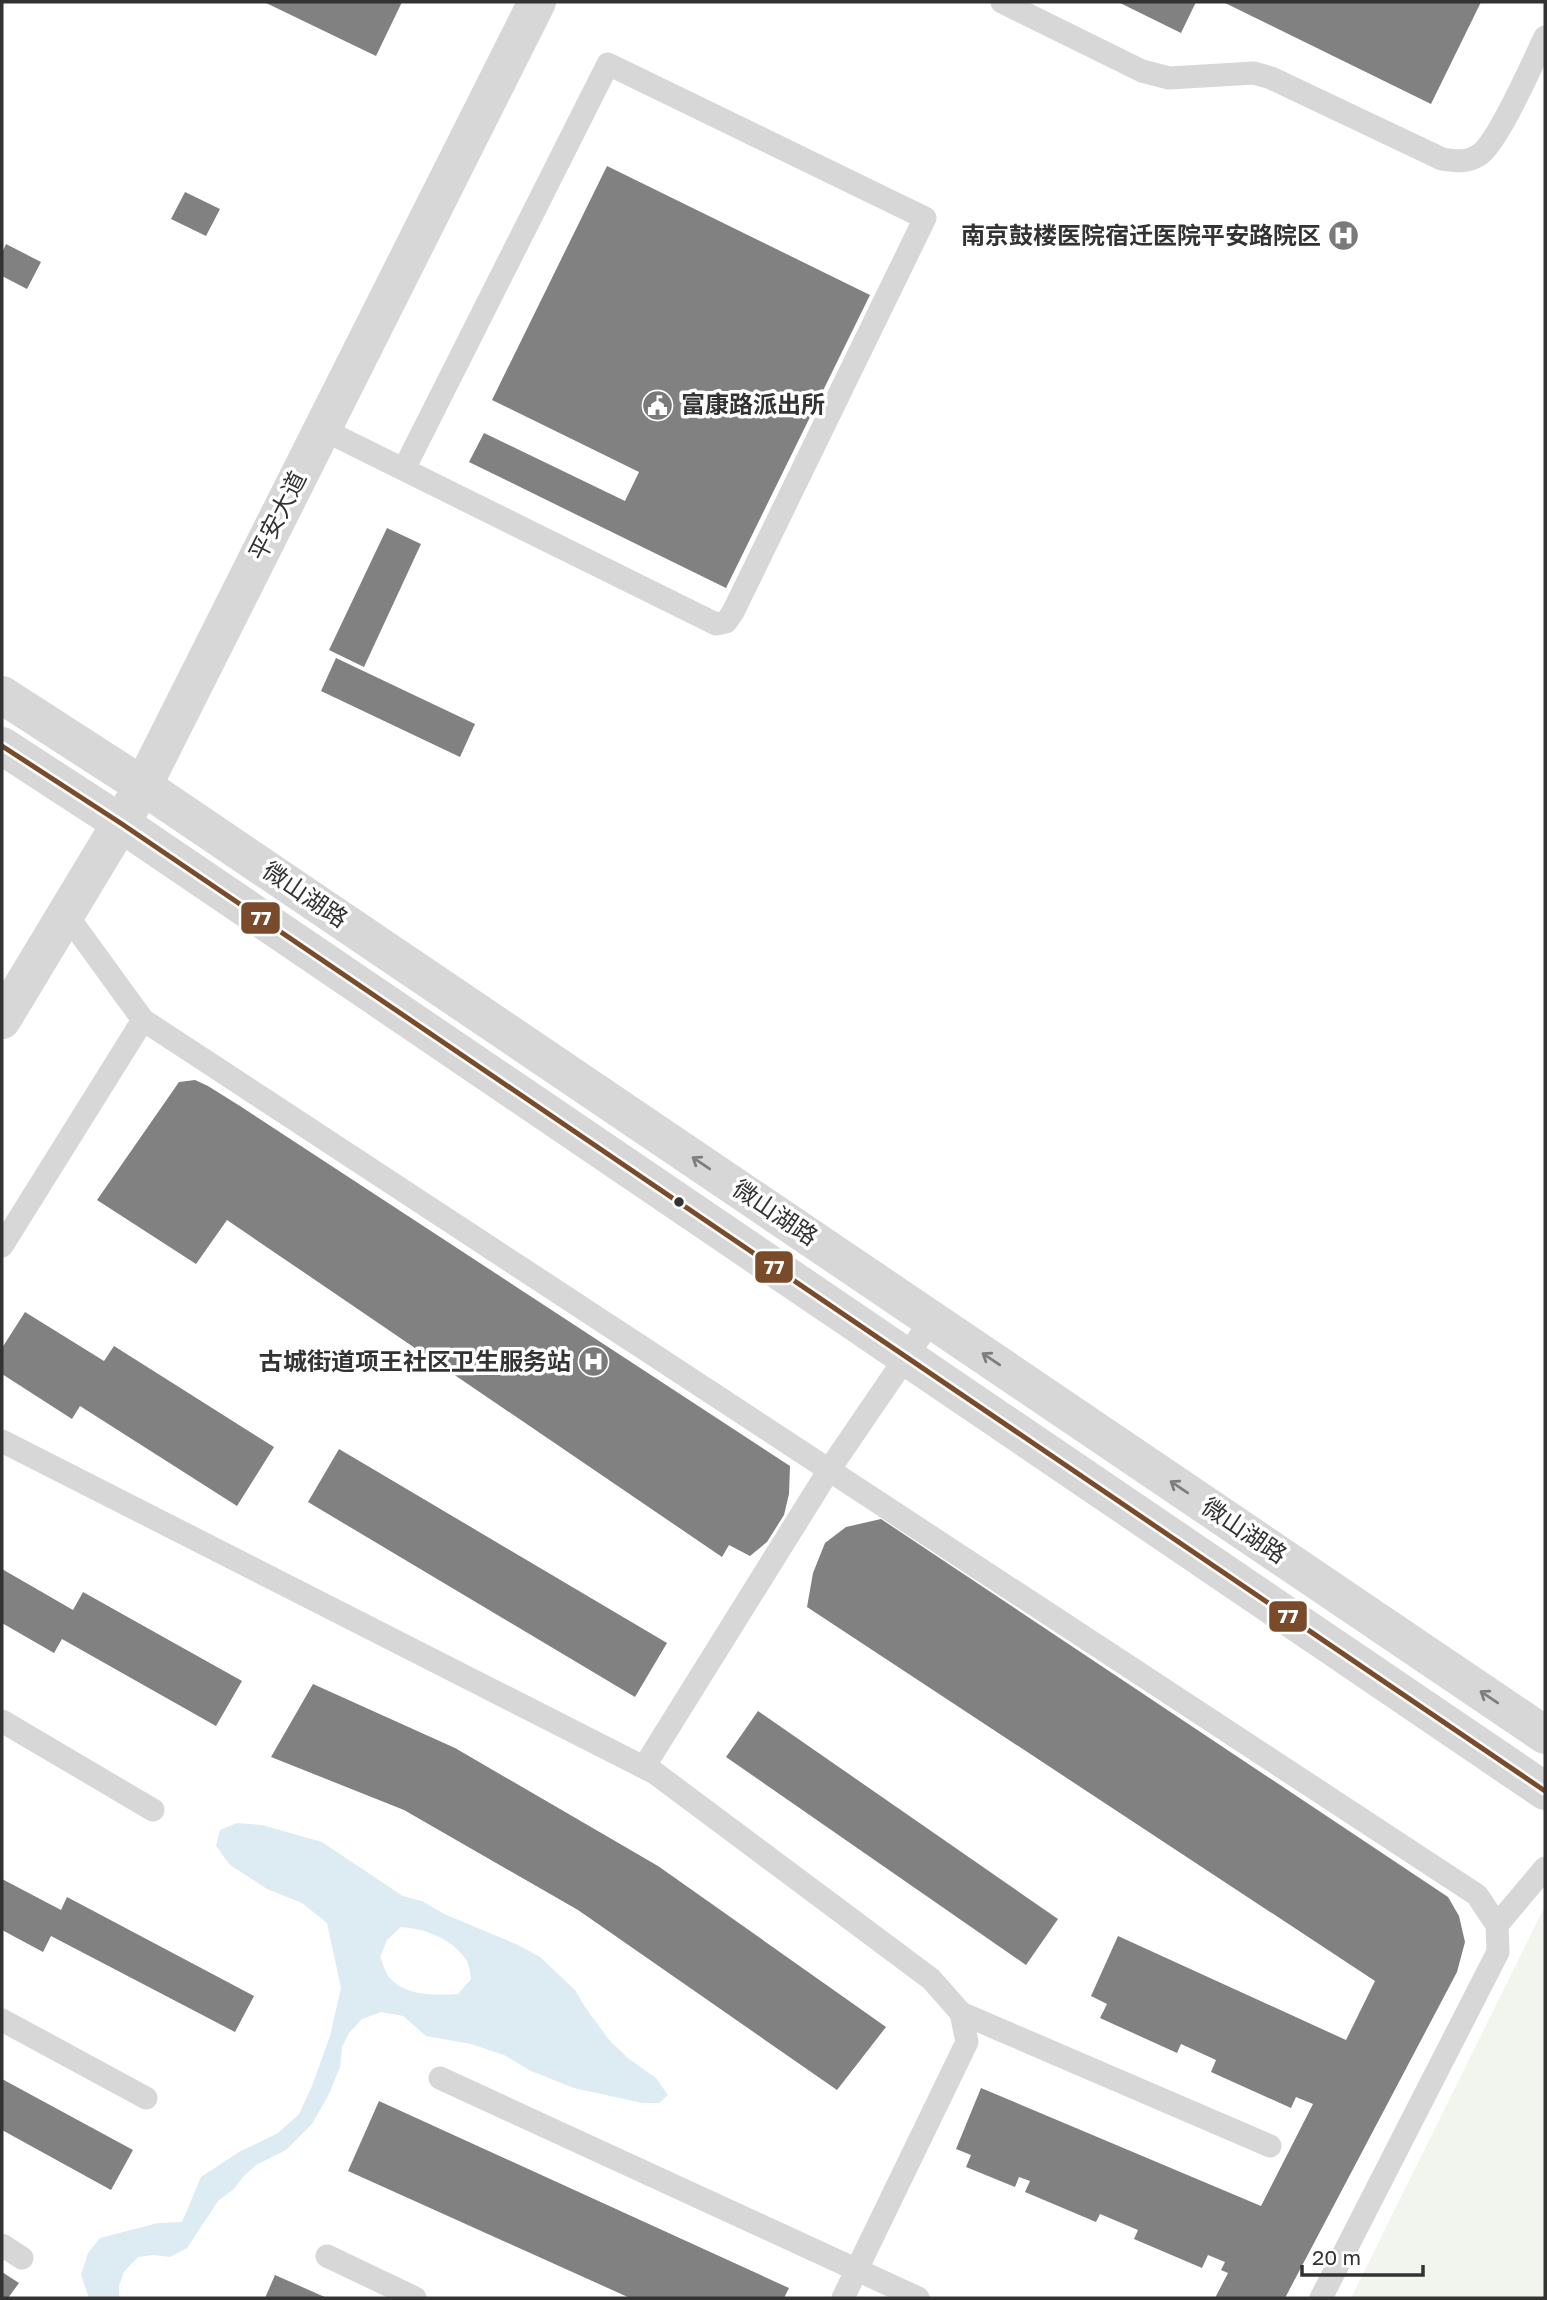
<svg xmlns="http://www.w3.org/2000/svg" width="1547" height="2300" viewBox="0 0 1547 2300" font-family="'Golos Text','Noto Sans SC',sans-serif">
<style>
.green{fill:#f1f5ed}
.water{fill:#ddebf3;fill-rule:evenodd}
.building{fill:#818181}
.lines{fill:none;stroke-linecap:round;stroke-linejoin:round}
.service{stroke:#d7d7d7;stroke-width:23}
.tertiary{stroke:#d7d7d7;stroke-width:38}
.bus-1-casing{stroke:#fff;stroke-width:10}
.bus-1{stroke:#7a4b2a;stroke-width:5}
.oneway{stroke:#7d7d7d}
.bus-dot{fill:#333;stroke:#fff;stroke-width:2.5}
.labels{text-anchor:middle;stroke-width:7;stroke-linejoin:round;paint-order:stroke}
.poi-label{font-size:24px;font-weight:bold;fill:#333;stroke:#fff;text-anchor:end}
.street-label{font-size:24px;fill:#333;stroke:#fff}
.line-badge{stroke:#fff;stroke-width:2.5}
.badge-label{font-size:19px;text-anchor:middle;font-weight:bold;fill:#fff}
</style>
<rect width="100%" height="100%" fill="#fff"/>
<path class="green" d="M1545,1906V2298H1351Z"/>
<path class="water" d="M237,1823L262,1825L322,1842L403,1896L422,1901L444,1914L516,1944L540,1957L575,1990L585,2007L610,2041L629,2059L656,2078L668,2095L659,2103H642L574,2088L531,2071L504,2055L471,2044L426,2036L403,2016L381,2012L362,2019L349,2033L342,2047L340,2067L329,2094L312,2124L286,2150L256,2165L243,2177L234,2189L218,2201L187,2248L170,2257L153,2255L138,2257L124,2272L119,2286V2298H89L81,2275L88,2253L100,2238L158,2223L182,2222L201,2177L239,2152L278,2133L299,2114L312,2086L330,2036L341,1988L327,1923L302,1903L267,1889L230,1865L216,1846L220,1830ZM401,1927C425,1929 449,1937 465,1958C469,1963 470,1972 471,1979L458,1994C435,1995 406,1997 389,1977C385,1972 383,1963 380,1957L387,1940Z"/>
<g class="building">
<path d="M264,2H402L376,56Z"/>
<path d="M1118,2H1196L1181,33Z"/>
<path d="M1223,2H1481L1431,104Z"/>
<path d="M607,166L870,295L726,588L469,462L484,433L625,501L639,472L492,400Z"/>
<path d="M185,192L220,209L206,236L171,219Z"/>
<path d="M6,244L41,262L27,289L2,276V253Z"/>
<path d="M387,528L421,544L364,667L329,650Z"/>
<path d="M336,658L475,724L460,757L321,691Z"/>
<path d="M195,1080L208,1086L240,1106L790,1466L789,1494L784,1515L767,1542L750,1556L729,1545L722,1557L227,1220L196,1264L97,1200L179,1082Z"/>
<path d="M25,1312L104,1361L114,1346L274,1447L237,1506L80,1406L72,1419L2,1374V1348Z"/>
<path d="M339,1449L667,1643L635,1697L308,1502Z"/>
<path d="M881,1519L1448,1897L1459,1916L1465,1942L1457,1972L1285,2298H1215L1228,2273L1221,2270L1225,2262L1208,2255L1202,2268L1134,2239L1138,2230L1100,2214L1096,2222L1025,2192L1030,2181L1019,2177L1015,2187L966,2167L971,2155L956,2149L981,2088L1261,2206L1313,2104L1296,2097L1291,2108L1211,2072L1216,2060L1181,2044L1177,2053L1100,2018L1107,2004L1091,1996L1118,1936L1346,2040L1375,1981L807,1607L813,1573L825,1543L846,1527Z"/>
<path d="M2,1569L73,1610L83,1592L242,1681L216,1726L62,1639L54,1653L2,1623Z"/>
<path d="M313,1684L455,1748L658,1866L886,2027L837,2090L578,1910L404,1810L271,1757Z"/>
<path d="M758,1711L1058,1919L1026,1965L726,1757Z"/>
<path d="M2,1879L61,1910L67,1897L254,1996L235,2032L51,1936L43,1952L2,1930Z"/>
<path d="M2,2079L133,2150L111,2190L2,2130Z"/>
<path d="M379,2101L789,2288L784,2298H630L348,2171Z"/>
<path d="M2,2272L19,2283L8,2298H2Z"/>
<path d="M275,2275L327,2298H265Z"/>
</g>
<g class="lines">
<g class="service">
<path d="M1002,2L1142,71L1169,78L1254,73L1271,78L1442,159C1455,161 1467,163 1479,155C1498,143 1533,62 1545,37"/>
<path d="M322,429L716,624L726,622L733,612L925,218L608,64L404,469"/>
<path d="M66,914L143,1020"/>
<path d="M2,1246L143,1020L1477,1895L1497,1925L1498,1952L1321,2298"/>
<path d="M2,1441L655,1773L931,1979L961,2013L967,2042L843,2298"/>
<path d="M2,1721L153,1810"/>
<path d="M644,1767L829,1470L932,1319"/>
<path d="M1497,1925L1545,1868"/>
<path d="M961,2013L1270,2146"/>
<path d="M2,2020L146,2098"/>
<path d="M440,2078L918,2298"/>
<path d="M2,2245L22,2258"/>
<path d="M327,2256L415,2298"/>
</g>
<g class="tertiary">
<path d="M2,695L143,786L1545,1735"/>
<path d="M2,746L122,824L1545,1791"/>
<path d="M2,1020L143,786L537,2"/>
</g>
<defs>
<path id="bus-1" d="M2,746L122,824L1545,1791"/>
</defs>
<use href="#bus-1" class="bus-1-casing"/>
<use href="#bus-1" class="bus-1"/>
</g>
<defs><path id="oneway-shaft" d="M-6 0H5M1.5-3L5.5 0L1.5 3" fill="none" stroke-width="1.6" stroke-linecap="round" stroke-linejoin="round" transform="scale(1.75)"/></defs>
<g class="oneway">
<use href="#oneway-shaft" transform="translate(701 1163) rotate(-146)"/>
<use href="#oneway-shaft" transform="translate(991 1359) rotate(-146)"/>
<use href="#oneway-shaft" transform="translate(1179 1487) rotate(-146)"/>
<use href="#oneway-shaft" transform="translate(1489 1697) rotate(-146)"/>
</g>
<defs>
<symbol id="hospital-disc" viewBox="-11 -11 22 22"><circle r="9.5" fill="#7a7a7a" stroke="#fff"/><path d="M-5-5h3v3.5h4V-5h3V5h-3V1.5h-4V5h-3Z" fill="#fff"/></symbol>
<symbol id="civic-disc" viewBox="-11 -11 22 22"><circle r="9.5" fill="#7a7a7a" stroke="#fff"/><path d="M-.6-6.5H3V-4.5H.6V-3L4-1V1h2V6H-6V1h2V-1L-.6-3ZM-1.2 2.5V6h2.4V2.5Z" fill="#fff"/></symbol>
</defs>
<g fill-rule="evenodd">
<use href="#hospital-disc" x="1326" y="218" width="35" height="35"/>
<use href="#civic-disc" x="640" y="388" width="35" height="35"/>
<use href="#hospital-disc" x="576" y="1344" width="35" height="35"/>
</g>
<circle class="bus-dot" cx="679" cy="1202" r="6"/>
<g class="labels">
<g class="poi-label">
<text x="1321" y="244">南京鼓楼医院宿迁医院平安路院区</text>
<text x="681" y="413" text-anchor="start">富康路派出所</text>
<text x="571" y="1370">古城街道项王社区卫生服务站</text>
</g>
<g class="street-label">
<text transform="translate(278 516) rotate(-63)" y="8">平安大道</text>
<text transform="translate(305 895) rotate(34)" y="8">微山湖路</text>
<text transform="translate(775 1213) rotate(34)" y="8">微山湖路</text>
<text transform="translate(1244 1531) rotate(34)" y="8">微山湖路</text>
</g>
</g>
<g class="line-badge">
<rect x="240" y="901" width="41" height="34" rx="7" fill="#7a4b2a"/>
<rect x="754" y="1250" width="40" height="34" rx="7" fill="#7a4b2a"/>
<rect x="1268" y="1600" width="40" height="33" rx="7" fill="#7a4b2a"/>
</g>
<g class="badge-label">
<text x="261" y="925">77</text>
<text x="774" y="1274">77</text>
<text x="1288" y="1623">77</text>
</g>
<rect width="1547" height="2300" fill="none" stroke="#333333" stroke-width="7"/>
<path d="M1302 2265v10h121v-10" fill="none" stroke="#333333" stroke-width="3.5"/>
<text x="1312" y="2265" font-size="21" fill="#333333" stroke="#ffffff" stroke-width="5" paint-order="stroke">20 m</text>
</svg>
